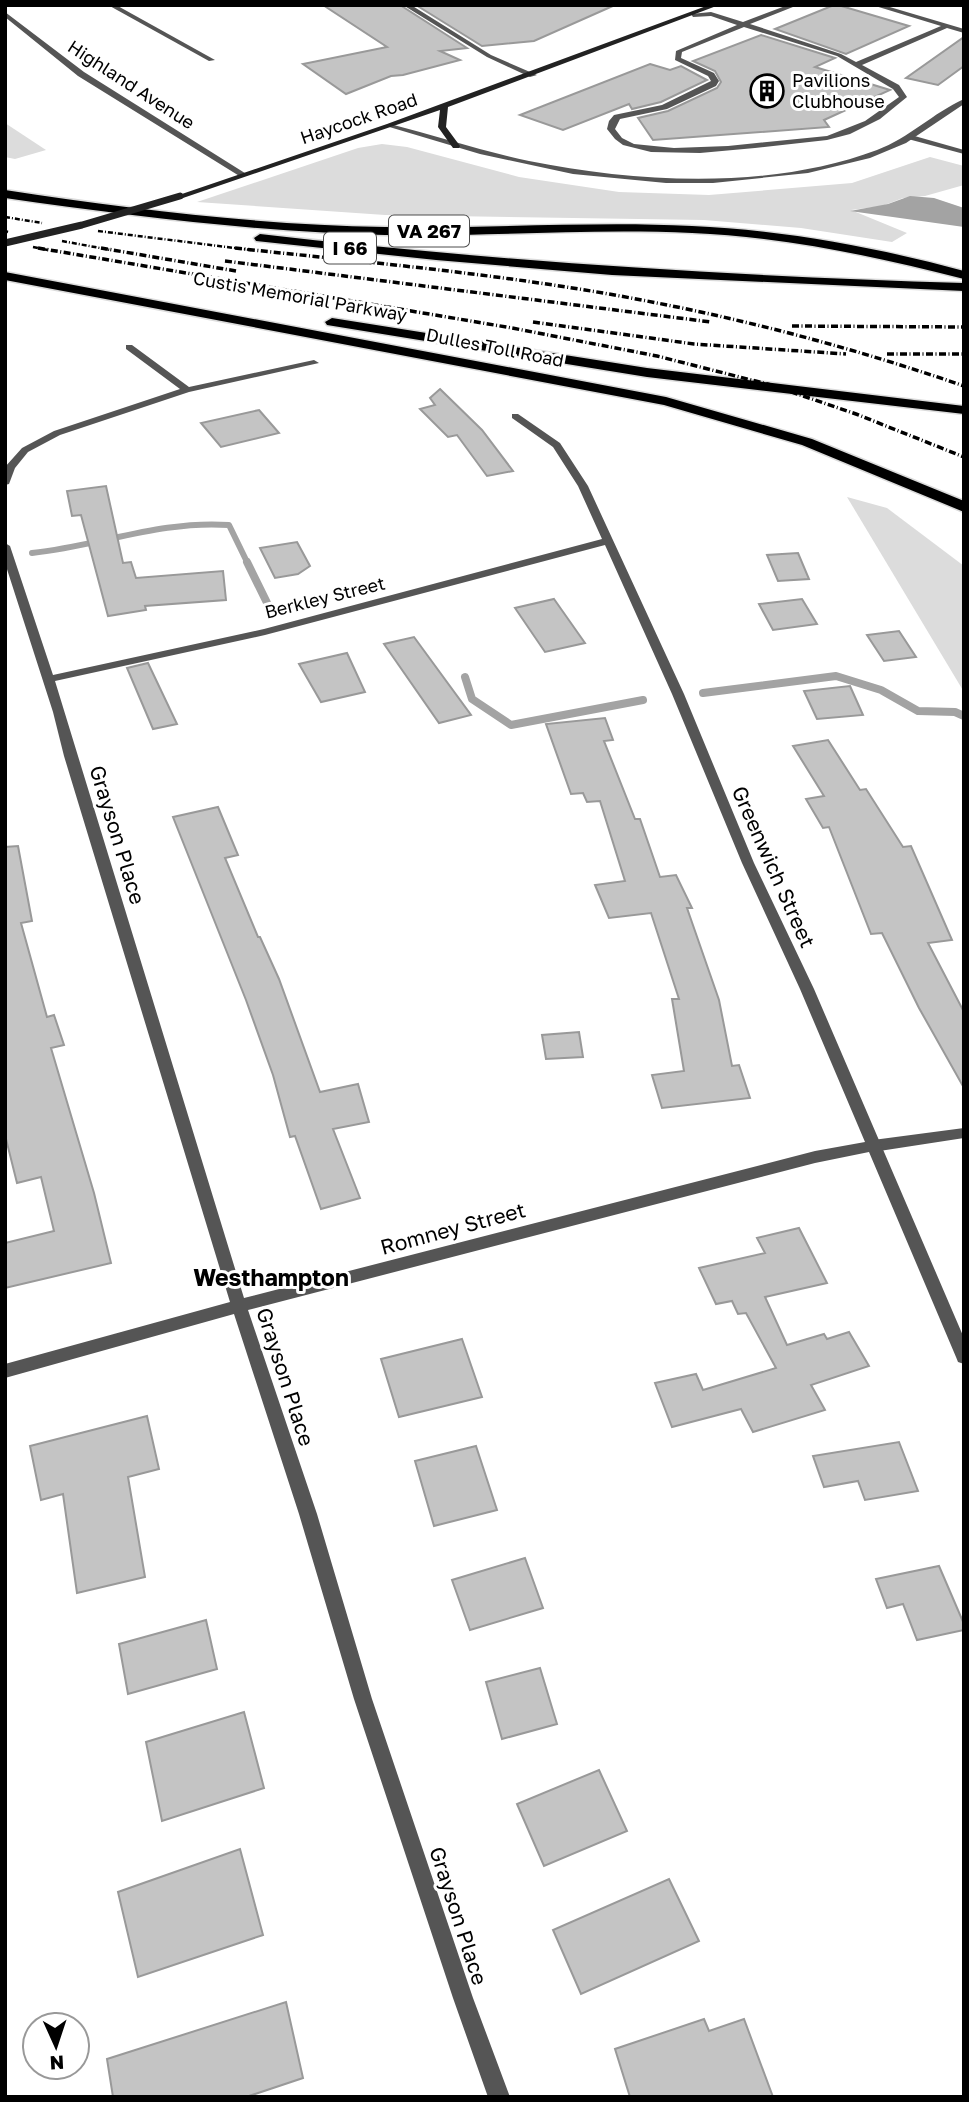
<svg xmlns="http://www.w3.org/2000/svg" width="969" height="2102" viewBox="0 0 969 2102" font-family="'Golos Text',sans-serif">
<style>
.green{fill:#dcdcdc}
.water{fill:#a3a3a3}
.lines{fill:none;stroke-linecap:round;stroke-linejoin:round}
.stream-far1{stroke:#a3a3a3;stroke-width:6}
.stream{stroke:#a3a3a3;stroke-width:8}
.building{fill:#c4c4c4;stroke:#999;stroke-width:2}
.motorway-casing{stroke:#dbdbdb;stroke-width:3}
.service{fill:#555;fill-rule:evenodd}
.minor{fill:#555;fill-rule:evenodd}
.secondary{fill:#222;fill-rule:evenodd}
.motorway{fill:#000;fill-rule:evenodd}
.rail-far1{stroke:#000;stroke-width:2.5;stroke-dasharray:5 2 1 2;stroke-linecap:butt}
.rail{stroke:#000;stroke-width:3.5;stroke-dasharray:7 2.5 1 2.5;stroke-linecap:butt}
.secondary-bridge{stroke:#222;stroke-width:7}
.labels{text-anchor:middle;stroke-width:6;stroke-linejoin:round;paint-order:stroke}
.far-poi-label{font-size:18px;fill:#000;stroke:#fff;text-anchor:start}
.far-street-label{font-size:18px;fill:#000;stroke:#fff}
.shield{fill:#fff;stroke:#4c4c4c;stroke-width:2}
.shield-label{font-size:19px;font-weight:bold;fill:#000}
.street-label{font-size:21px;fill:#000;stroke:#fff}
.neighbourhood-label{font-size:23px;font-weight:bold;fill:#000;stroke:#fff}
</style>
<rect width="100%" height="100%" fill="#fff"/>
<g class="green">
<path d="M5,123L46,150L15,159L5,157Z"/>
<path d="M382,144L407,147L519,177L619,192L709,195L852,183L930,157L964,166V185L925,196L903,198L882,206L851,210L907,233L892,242L801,228L704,220L385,215L197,202L358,148Z"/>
<path d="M847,497L887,508L964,566V692Z"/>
</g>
<path class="water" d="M910,196L934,198L964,208V227L850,211L888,204Z"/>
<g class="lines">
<path class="stream-far1" d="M32,553C99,546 161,520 229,525L248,564"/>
<g class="stream">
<path d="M247,562L273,615"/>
<path d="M465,677L472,699L511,725L643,700"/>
<path d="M703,693L836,676L881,690L918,711L955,712L964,716"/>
</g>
</g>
<g class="building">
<path d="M323,5H400L467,48L440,51L460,60L403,75L391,76L346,94L303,64L387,47Z"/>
<path d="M416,5H615L534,41L482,46Z"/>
<path d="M834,5H838L909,26L846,54L775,29Z"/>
<path d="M761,35L835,58L815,67L890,90L824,120L829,127L653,140L638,118L668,111L717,88L721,82L715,71L693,61Z"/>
<path d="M964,37V66L938,85L906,78Z"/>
<path d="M650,64L670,70L681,66L707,80L661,102L632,109L629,104L563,130L520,115Z"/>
<path d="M440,389L482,430L513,471L487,476L457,435L448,437L420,409L435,405L430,398Z"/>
<path d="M259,410L279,433L221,447L201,423Z"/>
<path d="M106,486L123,563L131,562L136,578L223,571L226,600L145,606L146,610L108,616L81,515L72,516L67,491Z"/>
<path d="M297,542L310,566L298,574L275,578L260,548Z"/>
<path d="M798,553L809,579L778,581L767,555Z"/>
<path d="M554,599L585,643L545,652L515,608Z"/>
<path d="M802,599L817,624L773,630L759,604Z"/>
<path d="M899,631L916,657L884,661L867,635Z"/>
<path d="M414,637L471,715L439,723L384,644Z"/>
<path d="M347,653L365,692L321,702L299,664Z"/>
<path d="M148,663L177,724L153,729L127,668Z"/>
<path d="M850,686L863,715L817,719L804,691Z"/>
<path d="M605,718L613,740L604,741L635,819H640L660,877L676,875L692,908H687L719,1000L732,1066L739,1065L750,1098L662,1108L652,1075L684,1071L672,999H679L651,913L609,918L595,885L625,881L600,801L587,802L583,793L571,794L546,724Z"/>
<path d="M828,740L860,790L866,789L903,847L911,846L952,940L928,943L964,1012V1088L919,1008L882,933L871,934L829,827L823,828L806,799L824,796L793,746Z"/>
<path d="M218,807L238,855L225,858L258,937H260L279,979L320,1092L358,1084L369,1122L333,1129L360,1198L321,1209L295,1136L290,1137L273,1075L246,1000L173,817Z"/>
<path d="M18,846L32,921L21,923L47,1017L54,1015L64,1045L51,1048L94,1193L111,1263L5,1288V1243L54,1231L41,1177L17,1183L5,1135V847Z"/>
<path d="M579,1032L583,1057L546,1059L542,1035Z"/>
<path d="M799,1228L827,1283L765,1297L787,1345L824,1334L827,1339L849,1332L869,1366L811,1385L825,1410L753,1432L741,1409L672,1427L655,1383L696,1374L703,1390L776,1368L746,1313L738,1314L732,1301L716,1304L699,1268L765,1253L757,1238Z"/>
<path d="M462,1339L482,1397L399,1417L381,1359Z"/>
<path d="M147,1416L159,1469L128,1477L145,1577L77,1593L63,1494L41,1500L30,1446Z"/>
<path d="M899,1442L918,1491L865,1500L858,1481L824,1487L813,1456Z"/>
<path d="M476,1446L497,1510L434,1526L415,1461Z"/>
<path d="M525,1558L543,1608L470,1630L452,1580Z"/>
<path d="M939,1566L964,1624V1630L917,1640L903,1604L887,1608L876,1579Z"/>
<path d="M206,1620L217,1669L128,1694L119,1644Z"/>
<path d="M540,1668L557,1724L502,1739L486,1682Z"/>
<path d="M244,1712L264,1788L162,1821L146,1742Z"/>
<path d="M599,1770L627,1831L544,1866L517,1804Z"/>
<path d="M240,1849L263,1935L138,1977L118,1892Z"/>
<path d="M669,1879L699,1941L581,1994L553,1930Z"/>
<path d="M286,2002L303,2078L246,2097H113L107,2059Z"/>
<path d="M704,2019L709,2031L744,2019L773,2097H630L615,2049Z"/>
</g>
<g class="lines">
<defs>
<g id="motorway">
<path d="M5,190C131,209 258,225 385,227C487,229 590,221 692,226C784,230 875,247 964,271V279C874,256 785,237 692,233C590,228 487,237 385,235C258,232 131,216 5,198Z"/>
<path d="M260,234C494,261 728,276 964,283V291L612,275L436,260L256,241L254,238Z"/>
<path d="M5,272L666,397L812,439L964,501V512L802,445L664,405L5,280Z"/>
<path d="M332,318L647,368L964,406V414L647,377L327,325L325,322Z"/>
</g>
</defs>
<use href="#motorway" class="motorway-casing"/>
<g class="service">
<path d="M911,135L964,150V154L908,139L907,137Z"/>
<path d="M964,1128V1138L873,1152L868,1150L866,1146L868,1142L873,1140Z"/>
</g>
<g class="minor">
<path d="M108,5H116L215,60L209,61Z"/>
<path d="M403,5H411L491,55L537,75L530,77L487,57Z"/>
<path d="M788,5H798L750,24L841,54L856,62L941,26L872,5H883L964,29V33L947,28L862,65L899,85L907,97L880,119L850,134L827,140L755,148L700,153L651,152L623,145L615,139L607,129L609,121L614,115L662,105L711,81L708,76L675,60L676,51L737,25L711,16L693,17L691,14L711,12L743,22ZM744,27L837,56L893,89L899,97L865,121L827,136L728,146L674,148L634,144L622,138L615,129L620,119L667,109L716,86L719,81L714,73L681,58L682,52Z"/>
<path d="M5,12L84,72L248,175L241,177L78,76L5,17Z"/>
<path d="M964,99V104L906,143L870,158L808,173L713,183H666L573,174L480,154L386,126L390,124C436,136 482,151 529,161C639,183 770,190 877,150C909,138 933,113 964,99Z"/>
<path d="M126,345H132L189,387L314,360L319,363L189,392L60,435L28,452L15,468L9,484L5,485V467L22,448L54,431L180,389L126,349Z"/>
<path d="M512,414H518L560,443L588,486L684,694L754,863L814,989L964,1338V1364L958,1362L956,1357L869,1152L815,1163L248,1310L317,1514L372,1699L473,1998L510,2097H488L453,1998L354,1699L299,1514L234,1314L5,1378V1364L230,1302L64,756L53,712L5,563V543L10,546L53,675L264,629L602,539L578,486L553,447L512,418ZM605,545L672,694L742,863L800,989L865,1142L815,1151L244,1298L55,681L265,635Z"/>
</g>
<path class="secondary" d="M709,5H719L448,107L446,127L460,146L459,148H453L438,127L440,110L183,198L176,196L387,124Z"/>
<use href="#motorway" class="motorway"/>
<g class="rail-far1">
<path d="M5,217L42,223"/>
<path d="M5,231L8,232"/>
<path d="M98,231L251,250"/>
<path d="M62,241L111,250"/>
<path d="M33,247L48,250"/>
</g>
<g class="rail">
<path d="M38,248L512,328L657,356L771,385L856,414L964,457"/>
<path d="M101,248L236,271"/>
<path d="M235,248C363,262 492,273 620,296C737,317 851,347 964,386"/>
<path d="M225,261L711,322"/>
<path d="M533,322L694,344L846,354"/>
<path d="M792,326L964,327"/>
<path d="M887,354H964"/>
</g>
<path class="secondary-bridge" d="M5,243L82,225L180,196"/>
</g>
<defs>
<symbol id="building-ring" viewBox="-11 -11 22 22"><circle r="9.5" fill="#fff" stroke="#000" stroke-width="1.5"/><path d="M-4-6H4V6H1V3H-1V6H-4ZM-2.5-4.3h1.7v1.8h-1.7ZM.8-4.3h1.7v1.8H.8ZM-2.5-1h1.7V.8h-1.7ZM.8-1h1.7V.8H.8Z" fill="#000"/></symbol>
</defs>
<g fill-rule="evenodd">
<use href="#building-ring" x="748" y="72" width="38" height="38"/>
</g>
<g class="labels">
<g class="far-poi-label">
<text x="792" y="87">Pavilions<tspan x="792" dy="21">Clubhouse</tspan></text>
</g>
<g class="far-street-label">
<text transform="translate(131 85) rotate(33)" y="6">Highland Avenue</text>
<text transform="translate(359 119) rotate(-19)" y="6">Haycock Road</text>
<text transform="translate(300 297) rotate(10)" y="6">Custis Memorial Parkway</text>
<text transform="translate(495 348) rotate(11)" y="6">Dulles Toll Road</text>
<text transform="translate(325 598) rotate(-14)" y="6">Berkley Street</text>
</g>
<g class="shield">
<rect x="389" y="215.5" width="80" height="31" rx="5"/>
<rect x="324" y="232.5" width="52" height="31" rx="5"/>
</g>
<g class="shield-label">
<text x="429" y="238">VA 267</text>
<text x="350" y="255">I 66</text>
</g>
<g class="street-label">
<text transform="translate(117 835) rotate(73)" y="7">Grayson Place</text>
<text transform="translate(773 867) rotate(66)" y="7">Greenwich Street</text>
<text transform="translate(453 1229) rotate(-15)" y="7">Romney Street</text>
<text transform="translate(285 1377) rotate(72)" y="7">Grayson Place</text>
<text transform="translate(458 1916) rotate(72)" y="7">Grayson Place</text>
</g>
<g class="neighbourhood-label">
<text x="271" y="1286">Westhampton</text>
</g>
</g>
<rect width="969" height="2102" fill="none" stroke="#000000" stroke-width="14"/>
<g transform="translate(56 2046) rotate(177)"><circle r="33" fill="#ffffff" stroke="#999999" stroke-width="2"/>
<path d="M0-5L12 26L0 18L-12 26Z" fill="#000000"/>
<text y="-10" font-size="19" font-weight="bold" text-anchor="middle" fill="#000000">N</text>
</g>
</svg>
